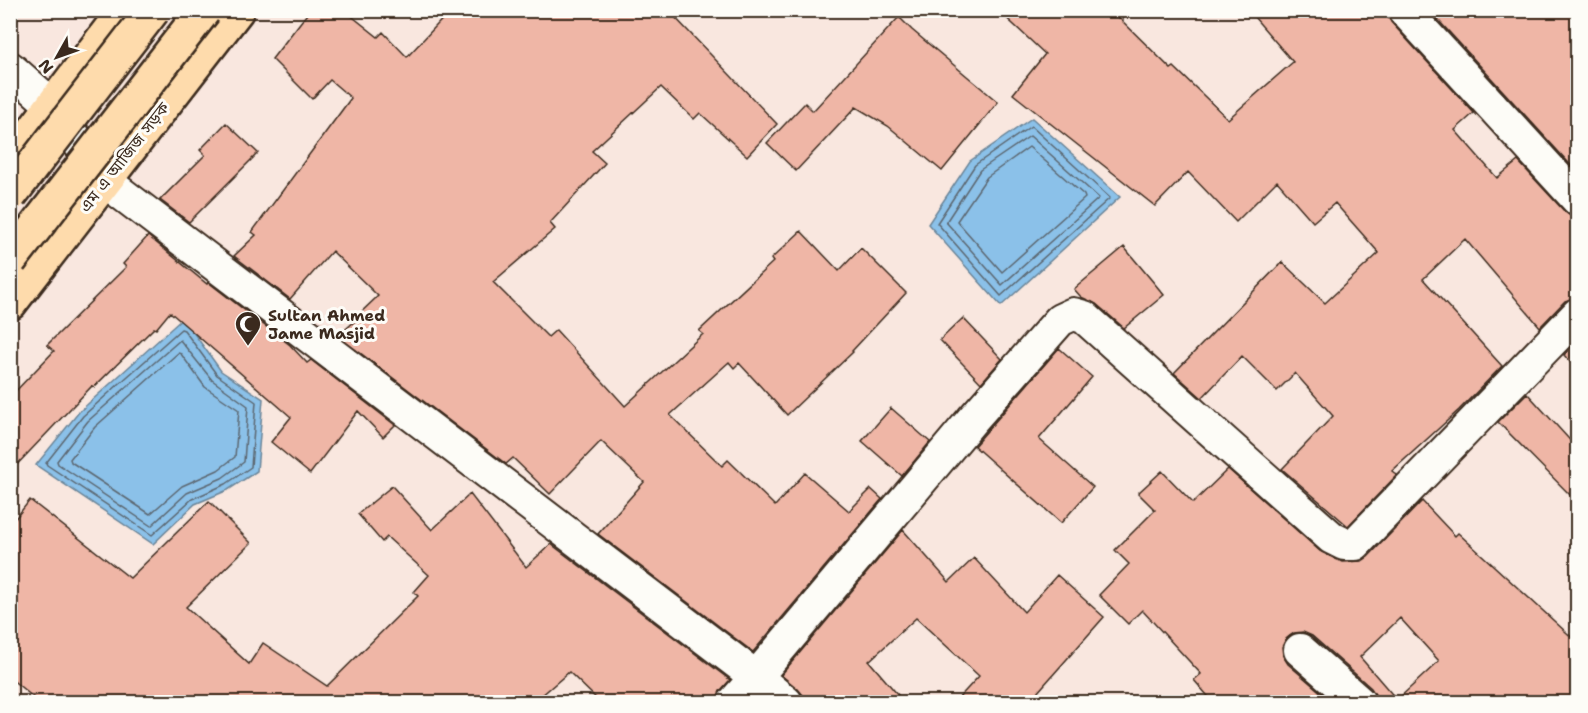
<svg xmlns="http://www.w3.org/2000/svg" width="1588" height="713" font-family="'Shantell Sans','Noto Sans Bengali',sans-serif">
<rect width="100%" height="100%" fill="#f9e7df"/>
<filter id="ink" filterUnits="userSpaceOnUse"><feTurbulence type="fractalNoise" baseFrequency=".0167" numOctaves="2"/><feDisplacementMap in="SourceGraphic" scale="12" xChannelSelector="R" yChannelSelector="G"/><feConvolveMatrix kernelMatrix="1 2 1 2 8 2 1 2 1" color-interpolation-filters="sRGB"/></filter>
<g filter="url(#ink)">
<!-- water -->
<path fill="#8bc1e9" stroke="#6b8598" stroke-width="1.5" d="M 1032,118 L 1120,197 L 1001,306 L 928,224 L 970,161 Z
M 183,318 L 221,371 L 263,399 L 257,471 L 228,490 L 195,504 L 153,544 L 36,465 L 79,412 Z"/>
<g fill="none" stroke-linecap="round" stroke-linejoin="round">
<!-- shore -->
<path stroke="#5b666f" stroke-width="1.5" d="M 1031,126 L 1110,198 L 1001,296 L 937,223 L 975,165 Z
M 1030,136 L 1099,198 L 1002,285 L 946,222 L 980,170 Z
M 1029,147 L 1084,195 L 1085,198 L 1002,272 L 957,221 L 987,177 Z
M 181,329 L 184,330 L 217,375 L 256,402 L 251,467 L 226,484 L 192,499 L 152,535 L 47,465 L 46,463 L 83,416 Z
M 180,340 L 212,380 L 248,406 L 244,462 L 222,478 L 187,493 L 151,526 L 58,464 L 57,461 L 88,421 Z
M 178,353 L 181,354 L 205,387 L 239,410 L 235,457 L 218,470 L 182,486 L 150,514 L 71,462 L 70,459 L 95,427 Z"/>
</g>
<!-- building -->
<path fill="#efb6a6" stroke="#3b2a1e" stroke-width="1.5" fill-rule="evenodd" d="M 310,10 L 344,10 L 378,37 L 383,32 L 407,57 L 451,10 L 668,10 L 777,124 L 747,156 L 700,113 L 694,119 L 661,87 L 592,151 L 605,163 L 550,223 L 555,229 L 493,282 L 548,337 L 556,330 L 625,406 L 703,334 L 699,331 L 773,262 L 771,259 L 801,231 L 839,271 L 861,248 L 906,293 L 852,351 L 853,352 L 787,415 L 739,363 L 734,368 L 729,362 L 670,415 L 722,466 L 728,460 L 775,506 L 805,473 L 849,511 L 871,489 L 882,499 L 753,652 L 598,534 L 644,482 L 601,441 L 550,494 L 513,458 L 506,464 L 338,336 L 356,320 L 355,318 L 378,296 L 332,251 L 290,299 L 234,256 L 256,235 L 252,232 L 351,98 L 330,80 L 312,99 L 272,59 Z
M 998,10 L 1111,10 L 1171,69 L 1174,67 L 1228,119 L 1293,62 L 1248,10 L 1386,10 L 1391,22 L 1474,113 L 1455,130 L 1497,178 L 1518,161 L 1565,212 L 1572,217 L 1578,217 L 1578,297 L 1565,301 L 1540,327 L 1465,239 L 1423,279 L 1502,366 L 1459,410 L 1392,471 L 1397,475 L 1348,526 L 1282,469 L 1333,416 L 1295,373 L 1277,391 L 1242,356 L 1202,398 L 1174,373 L 1282,262 L 1325,303 L 1379,253 L 1335,203 L 1313,222 L 1277,181 L 1236,222 L 1188,172 L 1155,206 L 1013,94 L 1045,54 Z
M 1429,10 L 1578,10 L 1578,173 Z
M 899,17 L 912,30 L 998,102 L 942,171 L 888,126 L 856,107 L 796,171 L 767,143 L 805,103 L 813,111 Z
M 226,123 L 258,153 L 189,222 L 160,200 L 205,155 L 200,150 Z
M 148,236 L 207,284 L 208,282 L 290,345 L 307,363 L 311,360 L 395,425 L 383,437 L 358,411 L 310,474 L 271,442 L 291,417 L 170,312 L 156,329 L 154,328 L 94,387 L 92,386 L 10,472 L 10,397 L 54,351 L 47,345 L 126,267 L 123,264 Z
M 1124,247 L 1164,295 L 1124,328 L 1096,304 L 1081,297 L 1074,289 Z
M 963,318 L 1002,359 L 981,383 L 940,340 Z
M 1578,340 L 1578,371 L 1564,355 Z
M 1059,348 L 1092,377 L 1039,439 L 1093,487 L 1061,523 L 974,446 Z
M 1527,393 L 1578,449 L 1578,503 L 1498,422 Z
M 891,408 L 930,442 L 902,476 L 862,441 Z
M 1228,469 L 1320,551 L 1343,562 L 1362,561 L 1368,557 L 1422,501 L 1455,536 L 1458,533 L 1578,643 L 1578,702 L 1377,702 L 1376,696 L 1371,688 L 1312,636 L 1303,632 L 1294,633 L 1286,639 L 1282,647 L 1283,656 L 1288,664 L 1332,702 L 1213,702 L 1194,680 L 1201,674 L 1142,610 L 1128,624 L 1099,595 L 1129,564 L 1115,550 L 1155,510 L 1138,493 L 1162,471 L 1193,503 ZM 1400,618 L 1439,661 L 1397,700 L 1360,657 Z
M 392,486 L 432,530 L 470,494 L 526,567 L 551,544 L 730,680 L 720,691 L 717,702 L 600,702 L 569,672 L 534,702 L 39,702 L 10,678 L 10,525 L 30,500 L 130,578 L 209,501 L 251,543 L 186,607 L 249,664 L 263,643 L 327,686 L 418,596 L 414,592 L 429,575 L 387,537 L 382,542 L 358,514 Z
M 903,530 L 949,582 L 974,558 L 1024,612 L 1057,575 L 1104,617 L 1029,702 L 955,702 L 979,676 L 916,618 L 869,661 L 904,702 L 804,702 L 803,695 L 798,689 L 781,675 Z"/>
<g fill="none" stroke-linecap="round" stroke-linejoin="round">
<!-- street casing -->
<g stroke="#3b2a1e" stroke-width="36">
<path id="street" d="M 1404,10 L 1578,200
M 10,68 L 54,107 L 105,181 L 756,677 L 734,702
M 1300,650 L 1359,702
M 786,702 L 756,677 L 972,420 L 1060,320 L 1073,314 L 1084,317 L 1332,538 L 1344,544 L 1355,544 L 1578,314"/>
</g>
<!-- primary casing -->
<g stroke="#3b2a1e" stroke-width="38">
<path id="primary" d="M 10,162 L 125,10
M 10,303 L 237,10"/>
</g>
<!-- street -->
<use href="#street" stroke="#fdfcf7" stroke-width="32"/>
<!-- primary -->
<use href="#primary" stroke="#fedbac" stroke-width="33"/>
<!-- highway-bridge casing -->
<g stroke="#3b2a1e" stroke-width="38" stroke-linecap="butt">
<path id="highway-bridge" d="M 10,195 L 153,10
M 10,260 L 204,10"/>
</g>
<!-- highway-bridge -->
<use href="#highway-bridge" stroke="#fedbac" stroke-width="33"/>
</g>
</g>
<!-- icons -->
<defs>
<g id="mosque-pin" transform="scale(1.35)"><path d="M0 17L-7.5 6A9.5 9.5 0 1 1 7.5 6Z" fill="#3b2a1e" stroke="#fdfcf7"/><path d="M3.5-4.9A6 6 0 1 0 3.5 4.9A5 5 0 1 1 3.5-4.9Z" fill="#fff"/></g>
</defs>
<g fill-rule="evenodd">
<use href="#mosque-pin" x="248" y="324"/>
</g>
<g text-anchor="middle" stroke-width="6" stroke-linejoin="round" paint-order="stroke">
<!-- street labels -->
<g font-size="16" fill="#3b2a1e" stroke="#fdfcf7">
<text transform="translate(124 157) rotate(-52)" y="6">এম এ আজিজ সড়ক</text>
</g>
<!-- poi labels -->
<g font-size="16" font-weight="bold" fill="#3b2a1e" stroke="#fdfcf7" text-anchor="start">
<text x="268" y="321">Sultan Ahmed<tspan x="268" dy="18">Jame Masjid</tspan></text>
</g>
</g>
<!-- margin -->
<rect width="1588" height="713" fill="none" stroke="#fdfcf7" stroke-width="36"/>
<rect x="18" y="18" width="1552" height="677" fill="none" stroke="#3b2a1e" stroke-width="2" filter="url(#ink)"/>
<!-- north arrow -->
<g transform="translate(57 57) rotate(230)" stroke="#fdfcf7" stroke-width="4.5" paint-order="stroke">
<path d="M0-4.5L10 22L0 15L-10 22Z" fill="#3b2a1e"/>
<text y="-9" font-size="16" font-weight="bold" text-anchor="middle" fill="#3b2a1e">N</text>
</g>
</svg>
